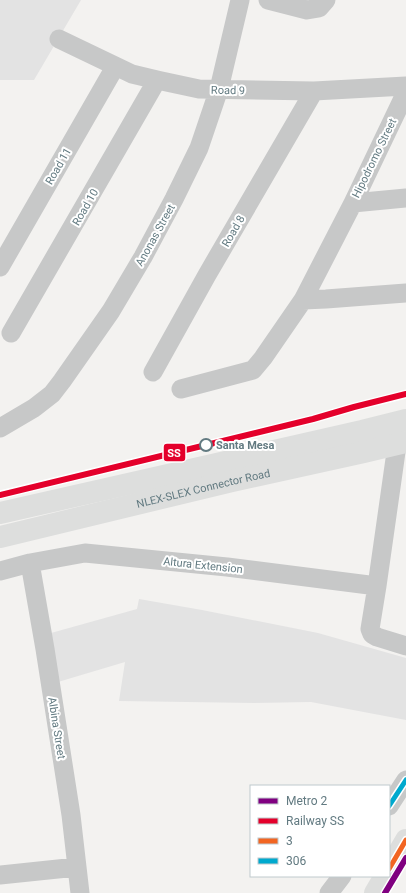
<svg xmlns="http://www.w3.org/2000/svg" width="406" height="893" font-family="Roboto,sans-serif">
<rect width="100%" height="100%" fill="#f3f2f0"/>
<!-- built -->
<path fill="#e3e3e3" d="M 0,0 L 81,0 L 34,80 L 0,80 Z
M 139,599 L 202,610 L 318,633 L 406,658 L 406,720 L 311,702 L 254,703 L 119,701 L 125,662 L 58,682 L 51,633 L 137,609 Z"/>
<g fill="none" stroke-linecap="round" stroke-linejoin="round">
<!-- minor -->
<path stroke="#c7c8c8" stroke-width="19" d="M 268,0 L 307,10 L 319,8 L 326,0
M 59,39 L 132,74 L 157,80 L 199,89 L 314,91 L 406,86
M 353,203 L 406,198
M 0,267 L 115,67
M 303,300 L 326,299 L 406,293
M 11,333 L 157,80
M 153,372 L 207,275 L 314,91
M 181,389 L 253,370 L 263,358 L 303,300 L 353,203 L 406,92
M 0,428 L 34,408 L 52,394 L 62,381 L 111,311 L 143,257 L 174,199 L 199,148 L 219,89 L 240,0
M 389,440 L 394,444 L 396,452 L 377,586 L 370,629 L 372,634 L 377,637 L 406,646
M 30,563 L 45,649 L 71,815 L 80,893
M 0,571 L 30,563 L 85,553 L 227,567 L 377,586
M 389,806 L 406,780
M 0,875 L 77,867
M 329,893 L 342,876"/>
<!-- major -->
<path stroke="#dddedd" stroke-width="22" d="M 389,869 L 406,840
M 375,893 L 385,876"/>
<!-- highway -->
<g stroke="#dddedd" stroke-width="22">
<path d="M 0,513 L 362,431 L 406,420"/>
<path id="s1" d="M 0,537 L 232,481 L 364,452 L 406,442"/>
</g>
<!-- bus-1 casing -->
<g stroke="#fff" stroke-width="8">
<path id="bus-1" d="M 389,869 L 406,840"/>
</g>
<!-- bus-2 casing -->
<g stroke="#fff" stroke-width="8">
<path id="bus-2" d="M 389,806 L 406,780"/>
</g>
<!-- bus-1 -->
<use href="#bus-1" stroke="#f26522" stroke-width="5"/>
<!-- bus-2 -->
<use href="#bus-2" stroke="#00a9ce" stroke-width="5"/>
<!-- rail-1 casing -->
<g stroke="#fff" stroke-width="9">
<path id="rail-1" d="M 0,495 L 313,419 L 354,407 L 406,394"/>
</g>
<!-- rail-1 -->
<use href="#rail-1" stroke="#e4002b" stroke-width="6"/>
<!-- metro-1 casing -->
<g stroke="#fff" stroke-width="9">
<path id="metro-1" d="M 385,893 L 406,858"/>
</g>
<!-- metro-1 -->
<use href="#metro-1" stroke="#800080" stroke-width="6"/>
</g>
<!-- markers -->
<circle fill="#fff" stroke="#627a81" stroke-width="2" cx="206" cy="445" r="6"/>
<g text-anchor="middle" stroke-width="4" stroke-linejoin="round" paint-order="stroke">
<!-- street labels -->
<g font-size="11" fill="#627a81" stroke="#fff">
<text transform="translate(228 90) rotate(1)" y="4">Road 9</text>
<text transform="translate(374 158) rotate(-64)" y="4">Hipodromo Street</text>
<text transform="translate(58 166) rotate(-60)" y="4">Road 11</text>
<text transform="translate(85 207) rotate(-60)" y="4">Road 10</text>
<text transform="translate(233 231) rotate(-60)" y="4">Road 8</text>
<text transform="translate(155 235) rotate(-61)" y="4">Anonas Street</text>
<text dy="4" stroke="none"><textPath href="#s1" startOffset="209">NLEX-SLEX Connector Road</textPath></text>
<text transform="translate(203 565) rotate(6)" y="4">Altura Extension</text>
<text transform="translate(57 728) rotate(81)" y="4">Albina Street</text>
</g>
<!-- stop labels -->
<g font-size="11" font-weight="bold" fill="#627a81" stroke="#fff" text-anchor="start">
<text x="216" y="449">Santa Mesa</text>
</g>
</g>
<rect stroke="#fff" stroke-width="1.5" x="163" y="443" width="23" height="19" rx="4" fill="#e4002b"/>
<g font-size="11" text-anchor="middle" font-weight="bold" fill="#fff">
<text x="174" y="457">SS</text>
</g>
<!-- legend -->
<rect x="250" y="785" width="140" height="92" fill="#ffffff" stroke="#c0cacd"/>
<rect x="258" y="798" width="20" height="6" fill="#800080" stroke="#c0cacd"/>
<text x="286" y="805" font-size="12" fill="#627a81">Metro 2</text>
<rect x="258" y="818" width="20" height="6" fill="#e4002b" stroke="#c0cacd"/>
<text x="286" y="825" font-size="12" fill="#627a81">Railway SS</text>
<rect x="258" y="838" width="20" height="6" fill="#f26522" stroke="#c0cacd"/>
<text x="286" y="845" font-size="12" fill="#627a81">3</text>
<rect x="258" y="858" width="20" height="6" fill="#00a9ce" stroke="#c0cacd"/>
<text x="286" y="865" font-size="12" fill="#627a81">306</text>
</svg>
